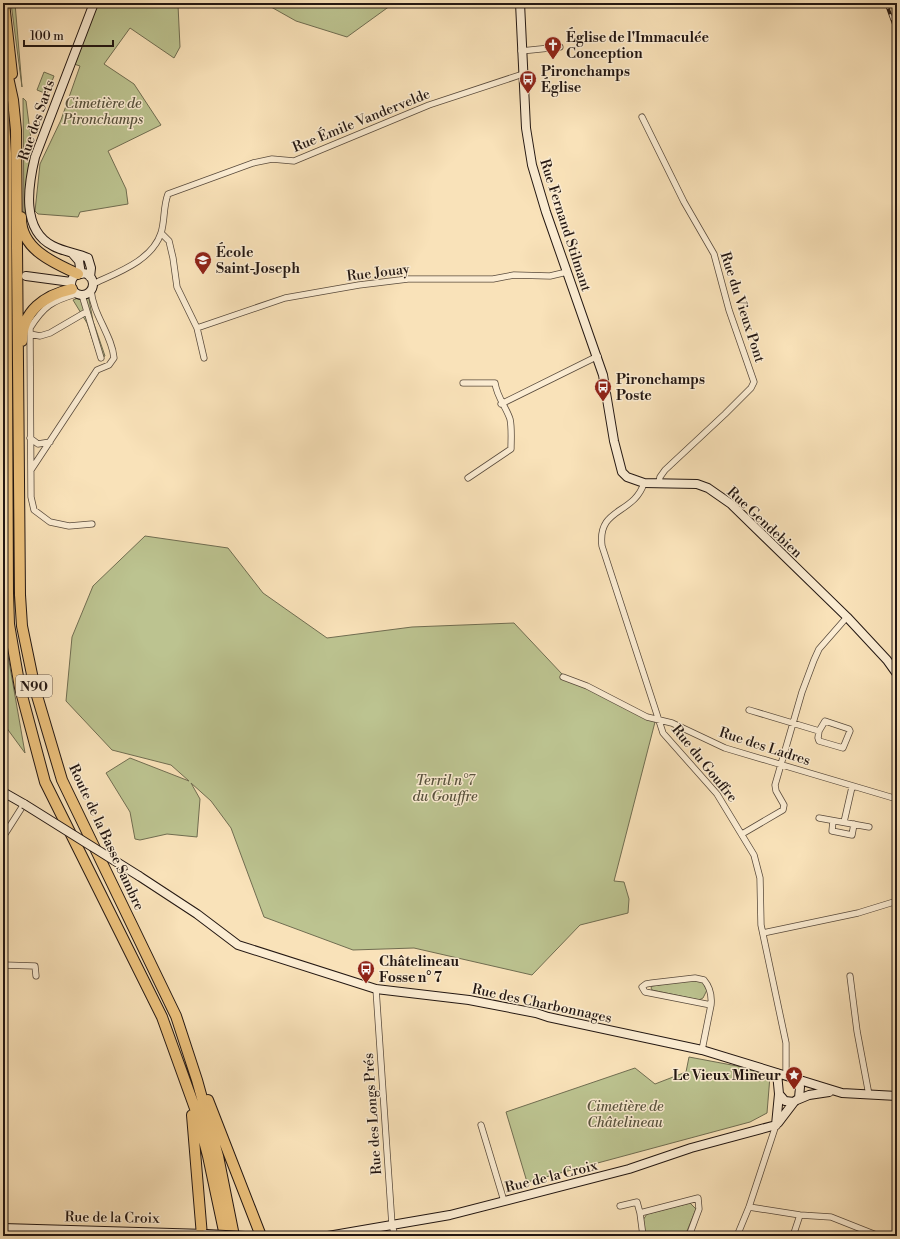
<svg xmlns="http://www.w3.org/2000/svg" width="900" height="1239" font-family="'Libre Bodoni',serif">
<rect width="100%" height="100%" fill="#f9e2b9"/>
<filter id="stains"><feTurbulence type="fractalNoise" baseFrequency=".005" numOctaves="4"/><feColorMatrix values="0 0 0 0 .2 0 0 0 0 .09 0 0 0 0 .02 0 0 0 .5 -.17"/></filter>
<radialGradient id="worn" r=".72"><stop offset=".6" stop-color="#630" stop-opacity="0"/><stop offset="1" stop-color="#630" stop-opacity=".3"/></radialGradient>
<!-- green -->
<path fill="#bcc390" stroke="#706d51" d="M 11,3 L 15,3 L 22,87 Z
M 97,3 L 177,3 L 178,5 L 180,47 L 174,58 L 130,28 L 104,64 L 134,84 L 161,125 L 108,151 L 126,189 L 128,204 L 80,212 L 78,217 L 38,214 L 35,211 L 40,164 L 61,120 L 80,66 L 74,64 Z
M 264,3 L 394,3 L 347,37 L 296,21 Z
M 44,72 L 54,76 L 47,94 L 37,90 Z
M 23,98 L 26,101 L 32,147 L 29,175 L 28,221 L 24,217 Z
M 88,294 L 93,321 L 105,356 L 99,359 L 87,323 L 73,300 Z
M 145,536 L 228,548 L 263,593 L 327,638 L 412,627 L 514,623 L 562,674 L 655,722 L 614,881 L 624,882 L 629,899 L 628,913 L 580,925 L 532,975 L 414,948 L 353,950 L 264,917 L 231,828 L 211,801 L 191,783 L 200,799 L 197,837 L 167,834 L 140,840 L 135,839 L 130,812 L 106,773 L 130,758 L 189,781 L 171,765 L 112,750 L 66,701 L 72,637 L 93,586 Z
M 3,622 L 3,627 L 25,753 L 3,723 Z
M 692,980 L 702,981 L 707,990 L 703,998 L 699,1000 L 652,990 L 651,988 L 652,986 Z
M 689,1057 L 737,1066 L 770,1076 L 767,1113 L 750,1122 L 527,1182 L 506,1112 L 635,1068 L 655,1084 L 686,1072 Z
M 690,1203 L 696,1209 L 685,1236 L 645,1236 L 643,1220 L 647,1214 Z"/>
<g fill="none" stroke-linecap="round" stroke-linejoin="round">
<!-- street casing -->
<g stroke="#584a3c" stroke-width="7">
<path id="street" d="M 521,51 L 560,47
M 642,117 L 684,202 L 714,254 L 729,310 L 754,382 L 751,388 L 725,414 L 665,470 L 660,477 L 659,482
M 161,233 L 169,241 L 173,258 L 177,287 L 197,328 L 204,358
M 93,284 C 116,273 152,261 161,233 C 165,221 163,207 168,194 L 253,163 L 272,159 L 294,161 L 429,105 L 523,74
M 76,294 C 52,301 44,306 30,328 L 31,497 L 34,510 L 50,522 L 69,526 L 92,524
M 82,295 L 101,358
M 197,328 L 285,298 L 359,285 L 408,279 L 493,279 L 514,275 L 550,276 L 567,272
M 30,334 L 40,336 L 50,333 L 86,312
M 463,383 L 495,383 C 497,397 506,407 510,419 C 512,428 511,440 511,449 L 468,478
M 501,404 L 598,356
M 30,438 L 38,444 L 50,442
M 31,470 L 97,370 L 109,365 L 114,358 C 112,335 93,315 91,290
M 644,483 C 634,515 597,507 602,546 L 663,733 L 717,794 L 754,855 L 760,878 L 761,925 L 786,1043 L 786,1076
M 563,677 L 587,686 L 647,717 L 672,723 L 725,748 L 897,799
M 749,710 L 819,731 L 825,721 L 849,729 L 850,731 L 843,748 L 819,741 L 818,738 L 819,731
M 819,818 L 869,827
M 833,821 L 832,831 L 852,835 L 854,824
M 844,822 L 852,787
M 742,834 L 783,810 L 784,805 L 776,791 L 775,785 L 802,692 L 814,660 L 819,649 L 847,617
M 3,837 L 24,804
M 763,933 L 858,913 L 897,901
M 3,965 L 35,966 L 36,976
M 850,976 L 857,1031 L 869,1095
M 376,989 L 392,1225 L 395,1236
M 702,1050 L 711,1005 C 712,995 710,987 704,980 L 695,978 L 652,983 L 646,984 L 642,987 L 645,992 L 711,1005
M 481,1125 L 504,1201
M 620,1206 L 637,1202 L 640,1213
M 749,1207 L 800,1215 L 831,1217 L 879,1236
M 643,1236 L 640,1213 L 698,1198 L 699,1209 L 689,1236
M 737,1236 L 749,1207 L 776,1125
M 793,1236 L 800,1215"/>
</g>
<!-- secondary casing -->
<g stroke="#231712" stroke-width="10">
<path id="secondary" d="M 520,3 L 526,128 L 532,165 L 546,212 L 603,375 L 614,441 L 622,472 L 627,477 L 644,483 L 697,484 L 708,488 L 731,504 L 847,617 L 887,660 L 897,674
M 72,253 L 79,261 L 81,274
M71 284a11 11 0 1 1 22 0a11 11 0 1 1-22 0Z
M 26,276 L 71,282
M 90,277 L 91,268 L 88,258 C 77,253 64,252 53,246 C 21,230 28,186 35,157 L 94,3
M 3,792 L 24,804
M 139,876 L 197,914 L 238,945 L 376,989 L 469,1000 L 536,1013 L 548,1017 L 702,1050 L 842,1093 L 897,1096
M 777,1073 L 779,1094 L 785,1101 L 794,1102 L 799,1098 L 800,1087 L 794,1079
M 797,1100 L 809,1095 L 829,1092
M 778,1123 L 794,1102
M 776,1125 L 779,1094
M 3,1228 L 206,1234
M 328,1236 L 450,1215 L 629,1169 L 691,1148 L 776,1125"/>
</g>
<!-- highway casing -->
<g stroke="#231712" stroke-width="12">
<path id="highway" d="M 4,3 L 12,74
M 3,54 L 13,100 L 16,130 L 20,595 L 22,626 L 35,689 L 62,780 L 176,1016 L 197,1080 L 218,1156 L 234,1236
M 3,104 L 6,153 L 8,593 L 9,624 L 20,688 L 45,782 L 162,1017 L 197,1114 L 208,1156 L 225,1236
M 21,217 C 20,249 54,263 78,274
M 22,341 C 22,311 45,295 72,289
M 208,1100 L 261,1236
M 192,1115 L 202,1236"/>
</g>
<!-- street -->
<use href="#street" stroke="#fbecd2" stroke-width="5.5"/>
<!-- secondary -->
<use href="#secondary" stroke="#fbecd2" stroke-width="8"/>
<!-- highway -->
<use href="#highway" stroke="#ecc17c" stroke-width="10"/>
<!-- rail casing -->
<g stroke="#231712" stroke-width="3.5">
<path id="rail" d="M 886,3 L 897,33"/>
</g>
<!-- rail -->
<use href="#rail" stroke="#fbecd2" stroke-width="2" stroke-dasharray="6" stroke-linecap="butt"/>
<!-- secondary-bridge casing -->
<g stroke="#231712" stroke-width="10" stroke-linecap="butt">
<path id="secondary-bridge" d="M 24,804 L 139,876
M 206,1234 L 245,1236"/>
</g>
<!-- secondary-bridge -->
<use href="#secondary-bridge" stroke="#fbecd2" stroke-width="8"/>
</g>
<!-- icons -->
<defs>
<g id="church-pin" transform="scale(0.9)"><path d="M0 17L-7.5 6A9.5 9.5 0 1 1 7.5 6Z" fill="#8f2418" stroke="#fbecd2"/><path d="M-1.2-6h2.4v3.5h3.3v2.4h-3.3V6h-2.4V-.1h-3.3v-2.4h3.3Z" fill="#fff"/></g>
<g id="bus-pin" transform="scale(0.9)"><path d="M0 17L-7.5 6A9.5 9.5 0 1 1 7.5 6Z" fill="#8f2418" stroke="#fbecd2"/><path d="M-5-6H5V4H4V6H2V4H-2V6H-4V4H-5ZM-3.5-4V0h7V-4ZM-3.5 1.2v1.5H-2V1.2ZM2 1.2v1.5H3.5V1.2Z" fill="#fff"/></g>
<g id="school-pin" transform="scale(0.9)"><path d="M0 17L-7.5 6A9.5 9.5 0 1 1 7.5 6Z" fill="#8f2418" stroke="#fbecd2"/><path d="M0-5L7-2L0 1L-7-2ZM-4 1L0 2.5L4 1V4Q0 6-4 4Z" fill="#fff"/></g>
<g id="sight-pin" transform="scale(0.9)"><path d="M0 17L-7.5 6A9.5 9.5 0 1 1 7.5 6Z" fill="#8f2418" stroke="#fbecd2"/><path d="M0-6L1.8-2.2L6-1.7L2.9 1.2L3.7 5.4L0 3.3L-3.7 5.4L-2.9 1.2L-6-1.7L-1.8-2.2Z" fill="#fff"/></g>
</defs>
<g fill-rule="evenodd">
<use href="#church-pin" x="553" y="45"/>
<use href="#bus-pin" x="528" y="79"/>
<use href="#school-pin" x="203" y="260"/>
<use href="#bus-pin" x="603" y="387"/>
<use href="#bus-pin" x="366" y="969"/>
<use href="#sight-pin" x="794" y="1075"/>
</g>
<g text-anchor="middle" stroke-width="3" stroke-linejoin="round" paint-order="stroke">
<!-- shield labels -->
<rect fill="#fbecd2" stroke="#64574c" stroke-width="1" x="16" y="675" width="36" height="22" rx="3"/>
<g font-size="13" font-weight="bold" fill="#231712">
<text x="34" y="691">N90</text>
</g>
<!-- poi labels -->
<g font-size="14" font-weight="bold" fill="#231712" stroke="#fbecd2" text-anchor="start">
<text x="566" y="42">Église de l'Immaculée<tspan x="566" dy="16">Conception</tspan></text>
<text x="541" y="76">Pironchamps<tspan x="541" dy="16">Église</tspan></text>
<text x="216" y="257">École<tspan x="216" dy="16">Saint-Joseph</tspan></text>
<text x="616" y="384">Pironchamps<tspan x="616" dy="16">Poste</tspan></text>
<text x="379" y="966">Châtelineau<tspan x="379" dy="16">Fosse n° 7</tspan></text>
<text x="781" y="1080" text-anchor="end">Le Vieux Mineur</text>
</g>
<!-- park labels -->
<g font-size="14" font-style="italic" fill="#59533e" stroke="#fbecd2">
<text x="103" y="108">Cimetière de<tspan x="103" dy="16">Pironchamps</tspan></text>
<text x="445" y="785">Terril n°7<tspan x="445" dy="16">du Gouffre</tspan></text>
<text x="625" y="1111">Cimetière de<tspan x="625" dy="16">Châtelineau</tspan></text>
</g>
<!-- street labels -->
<g font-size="14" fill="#231712" stroke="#fbecd2">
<text transform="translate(36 120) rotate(-71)" y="5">Rue des Sarts</text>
<text transform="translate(361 120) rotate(-22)" y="5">Rue Émile Vandervelde</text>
<text transform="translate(566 225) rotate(72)" y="5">Rue Fernand Stilmant</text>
<text transform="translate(378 272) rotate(-7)" y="5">Rue Jouay</text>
<text transform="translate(743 307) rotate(72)" y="5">Rue du Vieux Pont</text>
<text transform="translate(765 522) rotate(43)" y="5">Rue Gendebien</text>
<text transform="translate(765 746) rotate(18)" y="5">Rue des Ladres</text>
<text transform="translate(705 763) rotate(51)" y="5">Rue du Gouffre</text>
<text transform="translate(107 837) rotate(65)" y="5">Route de la Basse Sambre</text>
<text transform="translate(542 1003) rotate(12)" y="5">Rue des Charbonnages</text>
<text transform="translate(372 1114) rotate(-94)" y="5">Rue des Longs Prés</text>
<text transform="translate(551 1176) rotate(-14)" y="5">Rue de la Croix</text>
<text transform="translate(112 1217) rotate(1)" y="5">Rue de la Croix</text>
</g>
</g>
<!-- margin -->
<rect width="900" height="1239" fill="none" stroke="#f9e2b9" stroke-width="16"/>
<rect x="4" y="4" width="892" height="1231" fill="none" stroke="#231712" stroke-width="2"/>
<rect x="8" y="8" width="884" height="1223" fill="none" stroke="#231712"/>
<!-- scale -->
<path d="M24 40v6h89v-6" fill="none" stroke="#231712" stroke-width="2"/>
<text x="30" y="40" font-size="12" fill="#231712" stroke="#fbecd2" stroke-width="3" paint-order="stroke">100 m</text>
<rect width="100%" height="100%" filter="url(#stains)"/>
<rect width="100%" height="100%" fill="url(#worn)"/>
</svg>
